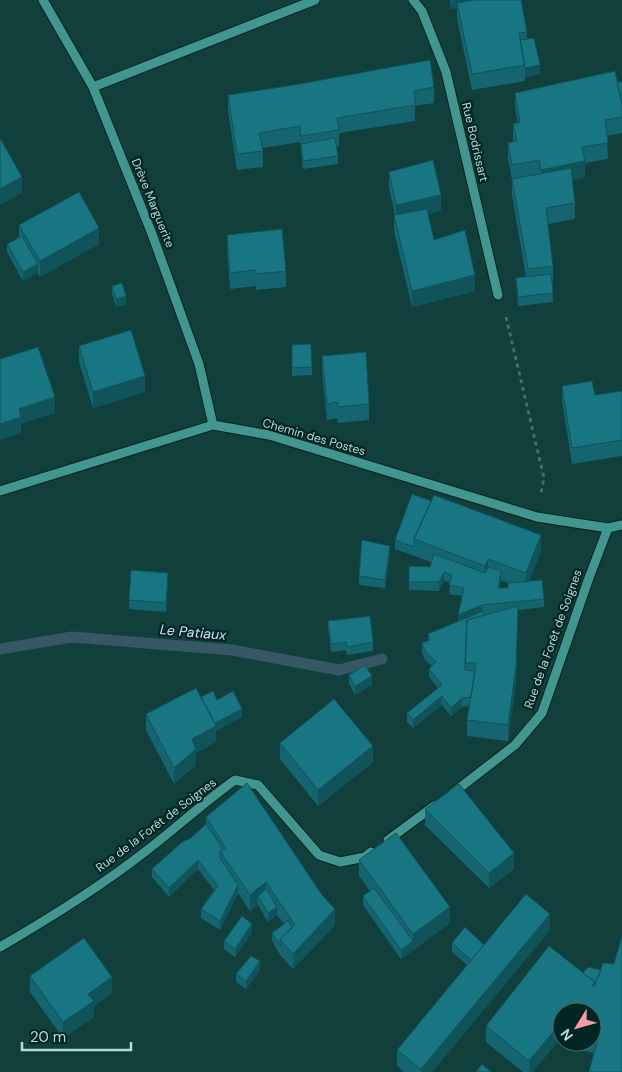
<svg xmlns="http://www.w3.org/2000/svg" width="622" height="1072" font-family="'DM Sans',sans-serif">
<rect width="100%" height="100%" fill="#113f3b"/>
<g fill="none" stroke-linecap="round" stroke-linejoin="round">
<!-- stream -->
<path stroke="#375767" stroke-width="11" d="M 0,649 L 72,637 L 232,650 L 339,670 L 382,659"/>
<!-- minor casing -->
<g stroke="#082321" stroke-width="11">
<path id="minor" d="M 43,0 L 93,87 L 152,234 L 199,364 L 213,425
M 413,0 L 422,11 L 446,72 L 498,295
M 93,87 L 315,0
M 0,491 L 213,425 L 269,435 L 537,517 L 608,528 L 622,525
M 453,793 L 515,745 L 542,713 L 589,578 L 608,528
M 388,840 L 434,806
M 0,947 C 50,918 100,887 146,851 C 176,828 204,802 235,780 L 258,785 L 319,855 L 340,862 L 365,857 L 371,852"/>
</g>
<!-- path -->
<path stroke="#436f6b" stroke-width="3" stroke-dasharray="4 4" stroke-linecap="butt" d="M 506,317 L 544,478 L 541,493"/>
<!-- minor -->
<use href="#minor" stroke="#41968f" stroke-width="9"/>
</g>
<!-- wall -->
<path fill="#14656f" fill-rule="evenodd" d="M 450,0 L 521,0 L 527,32 L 527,39 L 540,74 L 525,77 L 525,81 L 472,90 L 457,19 L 457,8 L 451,9 Z
M 617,82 L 622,82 L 622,133 L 607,136 L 608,159 L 585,163 L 585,177 L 572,180 L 575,203 L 575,219 L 548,224 L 553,266 L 553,282 L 552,282 L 553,302 L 518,306 L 516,278 L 526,277 L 512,195 L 512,180 L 508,159 L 508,143 L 513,142 L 513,124 L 518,123 L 515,108 L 515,93 Z
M 434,87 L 434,103 L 415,106 L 415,121 L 339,133 L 339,146 L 336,147 L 338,156 L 338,164 L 303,169 L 300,142 L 263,148 L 263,167 L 237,170 L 228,111 L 228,95 Z
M 389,172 L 441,211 L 428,214 L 434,240 L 475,291 L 412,307 L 394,231 L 394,215 L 395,215 L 389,188 Z
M 19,225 L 99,244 L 40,277 L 38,273 L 23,281 L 7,252 L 7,244 L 19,238 Z
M 227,235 L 286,271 L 286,287 L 256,290 L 256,286 L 230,289 L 227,251 Z
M 112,286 L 126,305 L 116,307 L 112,294 Z
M 79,346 L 145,392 L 93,408 L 79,362 Z
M 292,354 L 312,367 L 312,375 L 292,376 Z
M 322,356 L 369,404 L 369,420 L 338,423 L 337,418 L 327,420 L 322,372 Z
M 562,386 L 595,395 L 622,391 L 622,456 L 572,464 L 562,401 Z
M 412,494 L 541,551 L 529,581 L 544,599 L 544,607 L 518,610 L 516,682 L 508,741 L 467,736 L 467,720 L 469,706 L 462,707 L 451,716 L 442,705 L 413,728 L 407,722 L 407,713 L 438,688 L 429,677 L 429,669 L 432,666 L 425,660 L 422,652 L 422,643 L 428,641 L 428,634 L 458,621 L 462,596 L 449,594 L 450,583 L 444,580 L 439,591 L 409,590 L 409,566 L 430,567 L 431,562 L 395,549 L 395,540 ZM 501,580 L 508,583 L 508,588 L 500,588 Z
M 390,555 L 385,588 L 359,585 L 359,576 Z
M 168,581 L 166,612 L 129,609 L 129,600 Z
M 328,621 L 373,642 L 373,651 L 347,655 L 346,650 L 331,652 L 328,629 Z
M 349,675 L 372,685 L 355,695 L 349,683 Z
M 201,697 L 217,700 L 242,717 L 216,731 L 216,742 L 196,753 L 196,765 L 174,784 L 146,730 L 146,714 Z
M 280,743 L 373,762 L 318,806 L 280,759 Z
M 425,809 L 514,869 L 489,888 L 425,825 Z
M 206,817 L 335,925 L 293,969 L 280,955 L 272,941 L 272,933 L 284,924 L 277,915 L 268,922 L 258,905 L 250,911 L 238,893 L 220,930 L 201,918 L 201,909 L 214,890 L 198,869 L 169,897 L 152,877 L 152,869 L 191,838 L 206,824 Z
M 359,860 L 450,923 L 401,959 L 363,905 L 363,896 L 370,891 L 359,876 Z
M 550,930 L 432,1072 L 404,1072 L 397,1066 L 397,1050 L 467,965 L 452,952 L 452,943 L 484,945 Z
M 252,932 L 235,957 L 224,949 L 224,941 Z
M 622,935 L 594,1053 L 574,1049 L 574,1042 L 592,1042 L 592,1012 L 562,1012 L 533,1072 L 523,1072 L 486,1042 L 486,1026 L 583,973 L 601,970 L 614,964 Z
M 260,970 L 246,989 L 236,982 L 236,974 Z
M 30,976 L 112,993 L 94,1006 L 94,1017 L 63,1038 L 30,992 Z"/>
<!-- shaded-wall -->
<path fill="#10535a" d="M 455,0 L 475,0 L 457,3 L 457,8 L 451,9 L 451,1 Z
M 540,65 L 540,74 L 525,77 L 525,68 Z
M 585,161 L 585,177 L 541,186 L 541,170 Z
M 22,177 L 22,193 L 0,205 L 0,189 Z
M 441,195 L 441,211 L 396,221 L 396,205 Z
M 99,228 L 99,244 L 40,277 L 40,261 Z
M 38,264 L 38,273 L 23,281 L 23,272 Z
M 475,275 L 475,291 L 412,307 L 412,291 Z
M 126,296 L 126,305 L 116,307 L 116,299 Z
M 145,376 L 145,392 L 93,408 L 93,392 Z
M 55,397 L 55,413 L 21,424 L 21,433 L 0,440 L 0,424 L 19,409 Z
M 541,535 L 541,551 L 526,589 L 526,573 Z
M 390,546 L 390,555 L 385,588 L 385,580 Z
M 488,559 L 488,575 L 485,582 L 485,566 Z
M 501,571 L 501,580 L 498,597 L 498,588 Z
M 444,572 L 444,580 L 439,591 L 439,582 Z
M 482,605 L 482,614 L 458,623 L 458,615 Z
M 518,606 L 516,682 L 508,741 L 508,725 Z
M 372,676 L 372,685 L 355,695 L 355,686 Z
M 442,696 L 442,705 L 413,728 L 413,720 Z
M 462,698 L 462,707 L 451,716 L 451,708 Z
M 242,709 L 242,717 L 216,731 L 216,742 L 196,753 L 196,765 L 174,784 L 174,768 L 192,739 L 213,724 Z
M 373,746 L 373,762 L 318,806 L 318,790 Z
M 514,853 L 514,869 L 489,888 L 489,873 Z
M 198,860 L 198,869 L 169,897 L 169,888 Z
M 266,882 L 266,898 L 258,896 L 258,905 L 250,911 L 250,895 Z
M 238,885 L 238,894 L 220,930 L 220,921 Z
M 277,907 L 277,915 L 268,922 L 268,913 Z
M 450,907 L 450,923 L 401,959 L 401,950 L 413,941 L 413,934 Z
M 335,909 L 335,925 L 293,969 L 293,954 Z
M 550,914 L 550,930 L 432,1072 L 421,1072 L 421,1069 Z
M 252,924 L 252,932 L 235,957 L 235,949 Z
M 260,961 L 260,970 L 246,989 L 246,981 Z
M 112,977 L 112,993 L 94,1006 L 94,1017 L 63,1038 L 63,1022 L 88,994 Z
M 562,1021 L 562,1037 L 533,1072 L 529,1072 L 529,1061 Z"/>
<!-- building -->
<path fill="#177681" stroke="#10535a" d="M 474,0 L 521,0 L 527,32 L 519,33 L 525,65 L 472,74 L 457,3 Z
M 534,38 L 540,65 L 525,68 L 520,40 Z
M 430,60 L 434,87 L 414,91 L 415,105 L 337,118 L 339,130 L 301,136 L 300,126 L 259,133 L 263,151 L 237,154 L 228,95 L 294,85 Z
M 615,71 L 622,104 L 622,117 L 605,120 L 608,143 L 582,147 L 585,161 L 541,170 L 539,160 L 512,165 L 508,143 L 517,141 L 513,124 L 520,122 L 515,93 Z
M 617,82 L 622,82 L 622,104 Z
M 0,138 L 22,177 L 0,189 Z
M 335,138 L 338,156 L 303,161 L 301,144 Z
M 433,160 L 441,195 L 396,205 L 389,172 Z
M 571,168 L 575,203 L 546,208 L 553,266 L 528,269 L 512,179 Z
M 79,192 L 99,228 L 40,261 L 19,225 Z
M 427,209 L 434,240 L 465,230 L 475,275 L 412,291 L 394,215 Z
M 282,229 L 286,271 L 256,274 L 256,270 L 230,273 L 227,235 Z
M 22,236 L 38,264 L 23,272 L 7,244 Z
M 551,274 L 553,293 L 518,297 L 516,278 Z
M 122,283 L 126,296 L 116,299 L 112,286 Z
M 131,330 L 145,376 L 93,392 L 79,346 Z
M 311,344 L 312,367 L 292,368 L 292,345 Z
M 38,347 L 55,397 L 19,409 L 21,417 L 0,424 L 0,359 Z
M 366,352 L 369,404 L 338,407 L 337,402 L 327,404 L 322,356 Z
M 592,381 L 595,395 L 622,391 L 622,440 L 572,448 L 562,386 Z
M 412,494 L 431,501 L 414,539 L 414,547 L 395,540 Z
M 434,495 L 541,535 L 526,573 L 488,559 L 485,566 L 414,539 Z
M 362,540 L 390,546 L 385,580 L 359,576 Z
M 434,554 L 485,573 L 488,567 L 501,571 L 498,588 L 508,588 L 508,583 L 542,580 L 544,599 L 482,605 L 458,615 L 464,588 L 449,585 L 452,575 L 444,572 L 439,582 L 409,582 L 409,566 L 430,567 Z
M 131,570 L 168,573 L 166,603 L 129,600 Z
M 518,606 L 516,666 L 508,725 L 467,720 L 476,663 L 465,663 L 467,620 Z
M 483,611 L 484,615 L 467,620 L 465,670 L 475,671 L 471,697 L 462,698 L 451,708 L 442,696 L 413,720 L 407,713 L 442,685 L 429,669 L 436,662 L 425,651 L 422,643 L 430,640 L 428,634 Z
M 370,616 L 373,642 L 347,647 L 346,642 L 331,644 L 328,621 Z
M 365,665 L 372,676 L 355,686 L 349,675 Z
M 196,688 L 216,726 L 192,739 L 196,749 L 174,768 L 146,714 Z
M 213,691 L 217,700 L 233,691 L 242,709 L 215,723 L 201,697 Z
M 334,699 L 373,746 L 318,790 L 280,743 Z
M 247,783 L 322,895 L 335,909 L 293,954 L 280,939 L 295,925 L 266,882 L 250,895 L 220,851 L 226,848 L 206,817 Z
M 459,784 L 514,853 L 489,873 L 425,809 Z
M 206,824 L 223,849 L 220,851 L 220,858 L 238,885 L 220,921 L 201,909 L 218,886 L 198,860 L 169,888 L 152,869 L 182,842 L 191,838 Z
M 396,833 L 450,907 L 413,934 L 359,860 Z
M 374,888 L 413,941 L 401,950 L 363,896 Z
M 266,889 L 277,907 L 268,913 L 258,896 Z
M 526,894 L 550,914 L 421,1069 L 397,1050 Z
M 242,916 L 252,924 L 235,949 L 224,941 Z
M 288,921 L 292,927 L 280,939 L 280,946 L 272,933 Z
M 465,927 L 484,945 L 471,960 L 452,943 Z
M 622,935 L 622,1072 L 589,1072 L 598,1038 L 592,1037 L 592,1012 L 577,1012 L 573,1009 L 570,1012 L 562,1012 L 562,1021 L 529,1061 L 486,1026 L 549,946 L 595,982 L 592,985 L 594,987 L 603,963 L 614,964 Z
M 84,938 L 112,977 L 88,994 L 94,1001 L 63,1022 L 30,976 Z
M 251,956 L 260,961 L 246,981 L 236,974 Z
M 588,967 L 601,970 L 595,984 L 595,982 L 583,973 Z
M 482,1064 L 491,1072 L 476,1072 Z"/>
<g text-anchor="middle" stroke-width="4.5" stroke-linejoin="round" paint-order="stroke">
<!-- street labels -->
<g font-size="12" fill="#b4dbd6" stroke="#002522">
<text transform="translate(475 142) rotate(77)" y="4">Rue Bodrissart</text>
<text transform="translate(153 203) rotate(68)" y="4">Drève Marguerite</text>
<text transform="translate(314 437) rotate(16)" y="4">Chemin des Postes</text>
<text transform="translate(553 639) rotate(-70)" y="4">Rue de la Forêt de Soignes</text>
<text transform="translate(156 825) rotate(-37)" y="4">Rue de la Forêt de Soignes</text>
</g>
<!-- water labels -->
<g font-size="14" font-style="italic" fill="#cde3f7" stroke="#002522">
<text transform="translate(193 632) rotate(5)" y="5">Le Patiaux</text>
</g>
</g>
<!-- north arrow -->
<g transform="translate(577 1027) rotate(233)"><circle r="24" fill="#002522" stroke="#486e6a"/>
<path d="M0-4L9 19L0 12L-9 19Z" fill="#f39aab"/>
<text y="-8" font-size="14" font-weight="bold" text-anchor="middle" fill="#b4dbd6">N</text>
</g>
<!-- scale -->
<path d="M22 1042v8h109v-8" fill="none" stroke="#b4dbd6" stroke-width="2.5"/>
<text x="30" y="1042" font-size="15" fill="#b4dbd6" stroke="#002522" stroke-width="4" paint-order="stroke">20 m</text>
</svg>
